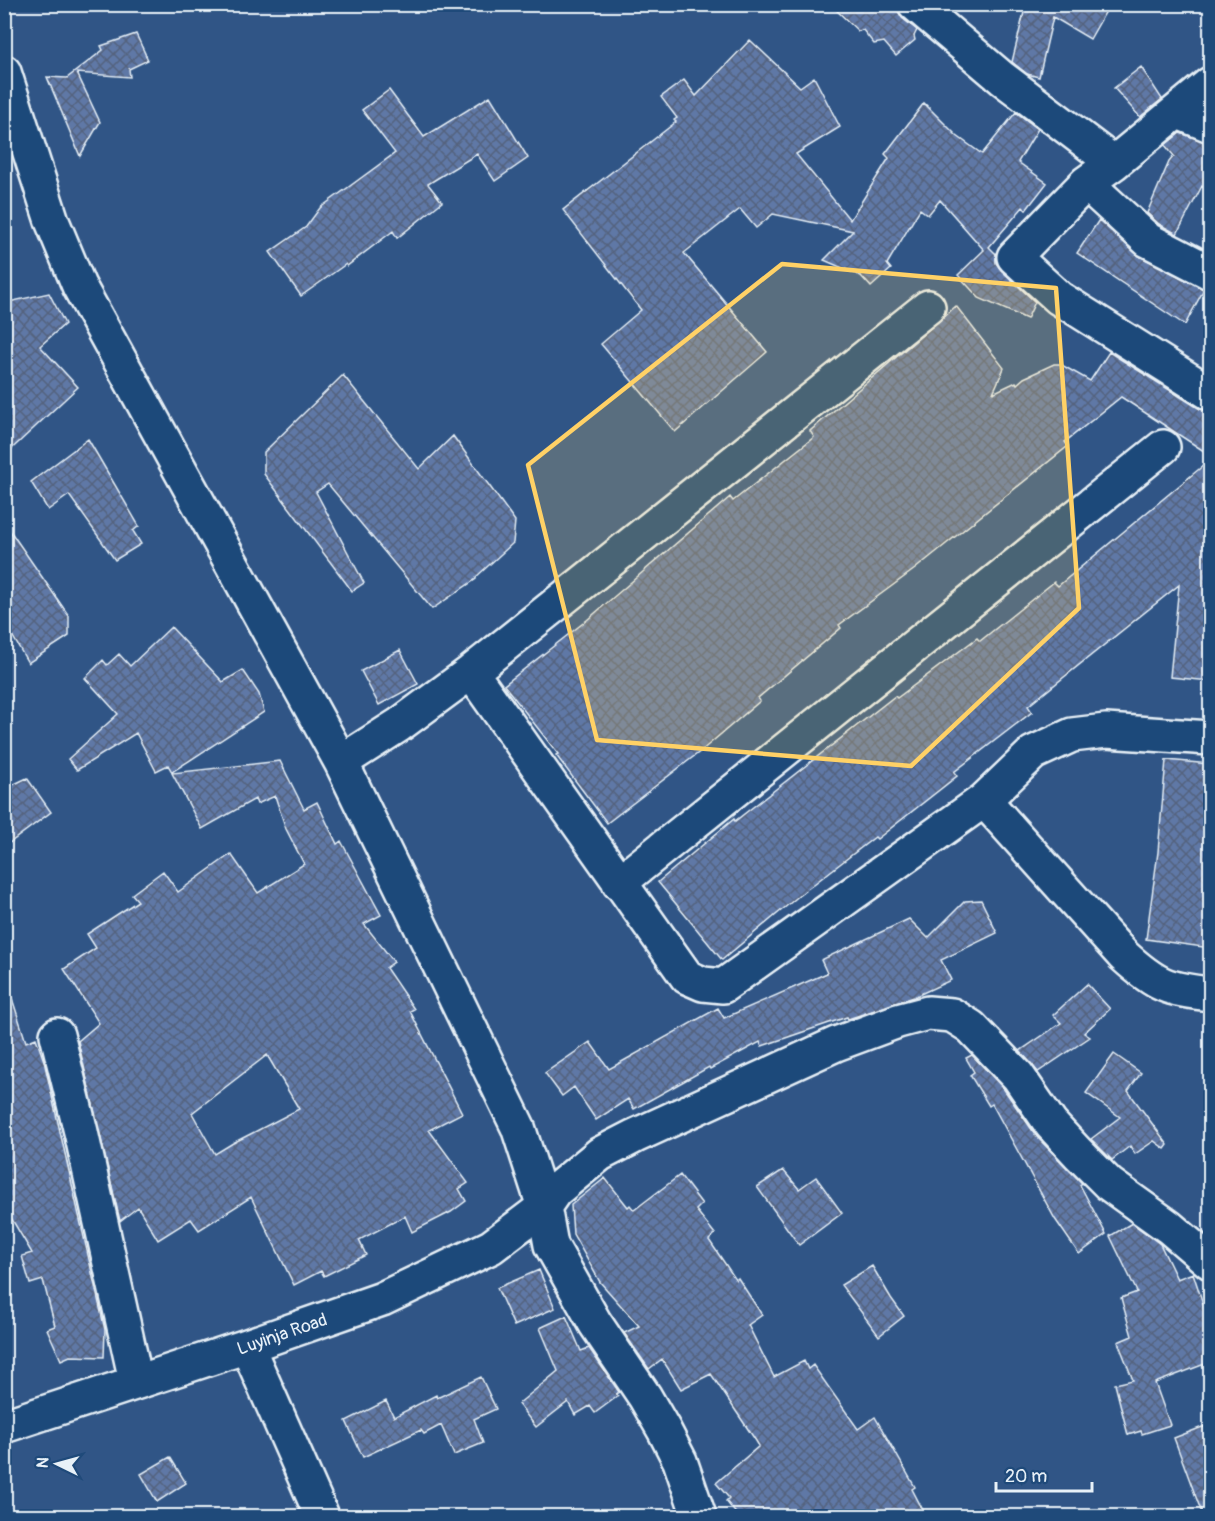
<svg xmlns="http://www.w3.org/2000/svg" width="1215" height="1521" font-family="Pangolin,sans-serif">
<defs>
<pattern id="building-cross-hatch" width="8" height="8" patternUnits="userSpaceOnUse" patternTransform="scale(1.5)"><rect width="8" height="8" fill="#5f78a6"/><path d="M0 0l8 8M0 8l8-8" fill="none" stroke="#54627d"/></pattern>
</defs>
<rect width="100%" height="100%" fill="#305586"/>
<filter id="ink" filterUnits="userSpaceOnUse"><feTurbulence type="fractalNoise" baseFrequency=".0167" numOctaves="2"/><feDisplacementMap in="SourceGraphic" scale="12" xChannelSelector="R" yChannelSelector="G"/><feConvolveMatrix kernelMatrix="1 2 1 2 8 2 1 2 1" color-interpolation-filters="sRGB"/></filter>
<g filter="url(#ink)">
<!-- building -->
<path fill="url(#building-cross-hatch)" stroke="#e8f1f8" stroke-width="1.5" fill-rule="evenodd" d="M 830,4 L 897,4 L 898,11 L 902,18 L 917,30 L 914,36 L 915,40 L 896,56 L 884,42 L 874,44 L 863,30 L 858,31 Z
M 1026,4 L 1110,4 L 1090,39 L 1053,17 L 1039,77 L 1027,74 L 1012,62 Z
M 136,34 L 148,60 L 129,69 L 130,77 L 77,73 L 100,122 L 80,156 L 47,77 L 67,78 L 103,50 L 101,46 Z
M 750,40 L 800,87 L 814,77 L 840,127 L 796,154 L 850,220 L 889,158 L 885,154 L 924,103 L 957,136 L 982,154 L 1016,112 L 1038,129 L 1018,162 L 1047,183 L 1026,210 L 1023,207 L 989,247 L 996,254 L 996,263 L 1001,270 L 1035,302 L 1027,319 L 979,298 L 958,275 L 984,250 L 940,200 L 928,215 L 920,209 L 887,264 L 891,269 L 871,287 L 861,276 L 824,260 L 853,231 L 773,214 L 756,228 L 740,209 L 684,253 L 767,352 L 675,432 L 601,344 L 641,310 L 563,210 L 676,122 L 674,120 L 677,118 L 661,97 L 684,80 L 696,96 Z
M 1141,67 L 1162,99 L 1140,117 L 1114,88 Z
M 389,90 L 424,137 L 490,96 L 528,158 L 495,181 L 477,154 L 428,184 L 442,202 L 397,238 L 393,231 L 347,266 L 346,264 L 301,296 L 270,252 L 306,227 L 320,208 L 395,153 L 362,110 Z
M 1180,133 L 1210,143 L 1210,191 L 1202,186 L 1177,234 L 1159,224 L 1147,213 L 1169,162 L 1174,156 L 1165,145 Z
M 1099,220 L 1139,256 L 1204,289 L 1185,325 L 1077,253 Z
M 49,293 L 65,324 L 40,346 L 78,387 L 4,456 L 4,303 Z
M 956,306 L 1004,368 L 993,393 L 1016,382 L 1017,384 L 1024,378 L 1054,364 L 1060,364 L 1090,381 L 1109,352 L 1200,409 L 1210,412 L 1210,455 L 1121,397 L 1065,442 L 1068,446 L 915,569 L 839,625 L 841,628 L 758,698 L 760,701 L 701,751 L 607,823 L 556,755 L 558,754 L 504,685 L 587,620 L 730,497 L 733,501 L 814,437 L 810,431 Z
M 343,375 L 419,469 L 453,436 L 515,521 L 513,543 L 476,577 L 476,579 L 432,609 L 328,484 L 316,492 L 364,583 L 352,591 L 264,474 L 264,452 Z
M 88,439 L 139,526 L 133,531 L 141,544 L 115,560 L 69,495 L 48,510 L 31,482 Z
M 1210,460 L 1210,681 L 1170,677 L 1179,585 L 1028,706 L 1032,712 L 954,772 L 957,776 L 877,839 L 875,837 L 801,894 L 722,960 L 658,882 L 734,819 L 735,821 L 895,696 L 897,698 L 977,638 L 980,641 L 1054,582 L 1058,586 Z
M 4,522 L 69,616 L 69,636 L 28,663 L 4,621 Z
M 171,627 L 223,682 L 243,670 L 259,694 L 264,712 L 172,772 L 168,765 L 156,771 L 136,733 L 77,770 L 68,759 L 118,714 L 85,678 L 103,660 L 107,665 L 119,654 L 130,666 Z
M 400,650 L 418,684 L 379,705 L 361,671 Z
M 1166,760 L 1210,764 L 1210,948 L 1146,939 L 1158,852 Z
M 280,761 L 304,809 L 317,802 L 337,844 L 341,841 L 381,915 L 364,924 L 394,962 L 386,968 L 414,1009 L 410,1011 L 462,1113 L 429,1130 L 468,1183 L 459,1189 L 466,1201 L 451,1212 L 412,1232 L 405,1216 L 359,1240 L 366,1255 L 324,1276 L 321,1271 L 294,1285 L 251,1197 L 199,1230 L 191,1219 L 158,1240 L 138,1207 L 120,1221 L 78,1041 L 99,1023 L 64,969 L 96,948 L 87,934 L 138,901 L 132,894 L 163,871 L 178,892 L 231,854 L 258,893 L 304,864 L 286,829 L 275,796 L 257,804 L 255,799 L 202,829 L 172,773 ZM 267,1055 L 299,1109 L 233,1143 L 215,1154 L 192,1113 Z
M 27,778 L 51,812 L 4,847 L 4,789 Z
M 981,900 L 997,933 L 941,960 L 951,980 L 914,997 L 848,1019 L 847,1017 L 762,1046 L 760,1042 L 710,1069 L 709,1067 L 634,1109 L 628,1099 L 596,1120 L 574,1087 L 562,1096 L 545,1073 L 590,1042 L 609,1069 L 718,1008 L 724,1018 L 827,973 L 821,960 L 909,919 L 928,938 L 965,901 Z
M 1087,984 L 1110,1009 L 1084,1033 L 1090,1037 L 1038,1072 L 1020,1051 L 1061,1023 L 1053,1015 Z
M 10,992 L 26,1042 L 36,1038 L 44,1061 L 105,1330 L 104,1357 L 70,1356 L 61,1360 L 47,1329 L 55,1326 L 43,1280 L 30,1284 L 22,1256 L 32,1253 L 4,1206 L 4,993 Z
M 1114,1054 L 1141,1073 L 1128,1091 L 1168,1145 L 1165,1149 L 1154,1141 L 1135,1154 L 1130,1146 L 1112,1160 L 1091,1139 L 1120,1117 L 1086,1093 Z
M 972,1055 L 1003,1088 L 1037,1137 L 1082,1183 L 1080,1185 L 1106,1234 L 1079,1254 L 1055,1219 L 992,1104 L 989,1106 L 970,1075 L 974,1072 L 966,1058 Z
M 783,1170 L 799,1189 L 816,1177 L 842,1213 L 799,1245 L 757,1187 Z
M 680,1175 L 702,1204 L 696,1210 L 715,1234 L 709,1240 L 736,1280 L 738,1278 L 762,1315 L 748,1325 L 774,1377 L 804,1361 L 808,1369 L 813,1365 L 858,1429 L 875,1417 L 915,1487 L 912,1489 L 926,1516 L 738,1516 L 726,1501 L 729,1498 L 716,1483 L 759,1446 L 756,1441 L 711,1374 L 681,1389 L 662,1359 L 649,1369 L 624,1333 L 639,1326 L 600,1282 L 573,1234 L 571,1205 L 605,1178 L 628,1207 L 630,1205 L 634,1210 Z
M 1132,1223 L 1160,1244 L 1177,1279 L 1193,1273 L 1210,1325 L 1210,1362 L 1155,1383 L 1170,1425 L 1142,1434 L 1141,1431 L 1128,1435 L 1115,1384 L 1133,1380 L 1118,1342 L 1132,1336 L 1121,1298 L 1137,1292 L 1110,1236 Z
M 872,1266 L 891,1298 L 904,1316 L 879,1336 L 841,1285 Z
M 539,1270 L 555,1308 L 514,1326 L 497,1288 Z
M 566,1316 L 581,1351 L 589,1348 L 619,1392 L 616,1394 L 618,1396 L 595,1413 L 590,1406 L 575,1415 L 568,1402 L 536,1427 L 518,1404 L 558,1371 L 540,1328 Z
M 481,1377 L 496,1409 L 474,1419 L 483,1443 L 454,1455 L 441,1425 L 424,1434 L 421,1430 L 363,1457 L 346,1421 L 386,1401 L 394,1417 L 436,1395 L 437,1398 Z
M 1205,1426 L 1210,1441 L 1210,1516 L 1203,1516 L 1174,1438 Z
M 170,1457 L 186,1483 L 157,1502 L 141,1474 Z"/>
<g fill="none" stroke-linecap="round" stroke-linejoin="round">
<!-- minor casing -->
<g stroke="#e8f1f8" stroke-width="38">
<path id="minor" d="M 915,4 L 1002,78 L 1114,163
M 4,72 L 52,221 L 79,286 L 341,762 L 518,1127 L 544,1207 L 551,1245 L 595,1323 L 645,1397 L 664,1430 L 680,1461 L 699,1516
M 1210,84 L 1114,163 L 1086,183 L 1014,257 L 1059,298 L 1210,393
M 1178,112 L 1210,125
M 1086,183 L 1148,240 L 1210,272
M 471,672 L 687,977 L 703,984 L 723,986 L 984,800 L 1033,753 L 1072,735 L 1106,731 L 1210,738
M 341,762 L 399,725 L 471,672 L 928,307
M 984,800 L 1124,956 C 1157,986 1167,989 1210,994
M 619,883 L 1163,447
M 57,1035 L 81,1132 L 136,1381
M 247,1346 L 322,1516
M 4,1426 L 247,1346 L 382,1299 L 491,1247 L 544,1207 L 555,1191 L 600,1154 L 635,1136 L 836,1044 L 898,1021 L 928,1013 L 952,1015 L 971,1027 L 1018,1076 L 1051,1124 L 1078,1153 L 1109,1184 L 1169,1227 L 1210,1262"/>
</g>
<!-- minor -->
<use href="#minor" stroke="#1f4a7a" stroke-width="33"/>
</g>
</g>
<!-- marked area -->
<path fill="#ffd166" fill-opacity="0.2" stroke="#ffd166" stroke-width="4.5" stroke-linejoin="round" d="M 782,264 L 1056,288 L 1079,608 L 911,766 L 597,740 L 528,465 Z"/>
<g text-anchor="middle" stroke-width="4.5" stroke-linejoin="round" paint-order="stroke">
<!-- street labels -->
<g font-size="18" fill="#e8f1f8" stroke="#1f4a7a">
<text transform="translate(282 1334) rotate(-19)" y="6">Luyinja Road</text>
</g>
</g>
<!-- margin -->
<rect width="1215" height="1521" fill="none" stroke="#1f4a7a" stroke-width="24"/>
<rect x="12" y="12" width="1191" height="1497" fill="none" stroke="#e8f1f8" stroke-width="2" filter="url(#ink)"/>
<!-- north arrow -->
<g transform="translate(57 1464) rotate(275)" stroke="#1f4a7a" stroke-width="4.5" paint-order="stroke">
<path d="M0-4.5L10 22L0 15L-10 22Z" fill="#e8f1f8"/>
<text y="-9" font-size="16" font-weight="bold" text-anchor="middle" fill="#e8f1f8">N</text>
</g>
<!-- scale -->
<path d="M996 1482v9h96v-9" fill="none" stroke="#e8f1f8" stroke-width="3"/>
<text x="1005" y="1482" font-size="18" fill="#e8f1f8" stroke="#1f4a7a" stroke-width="4.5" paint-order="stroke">20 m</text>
</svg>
